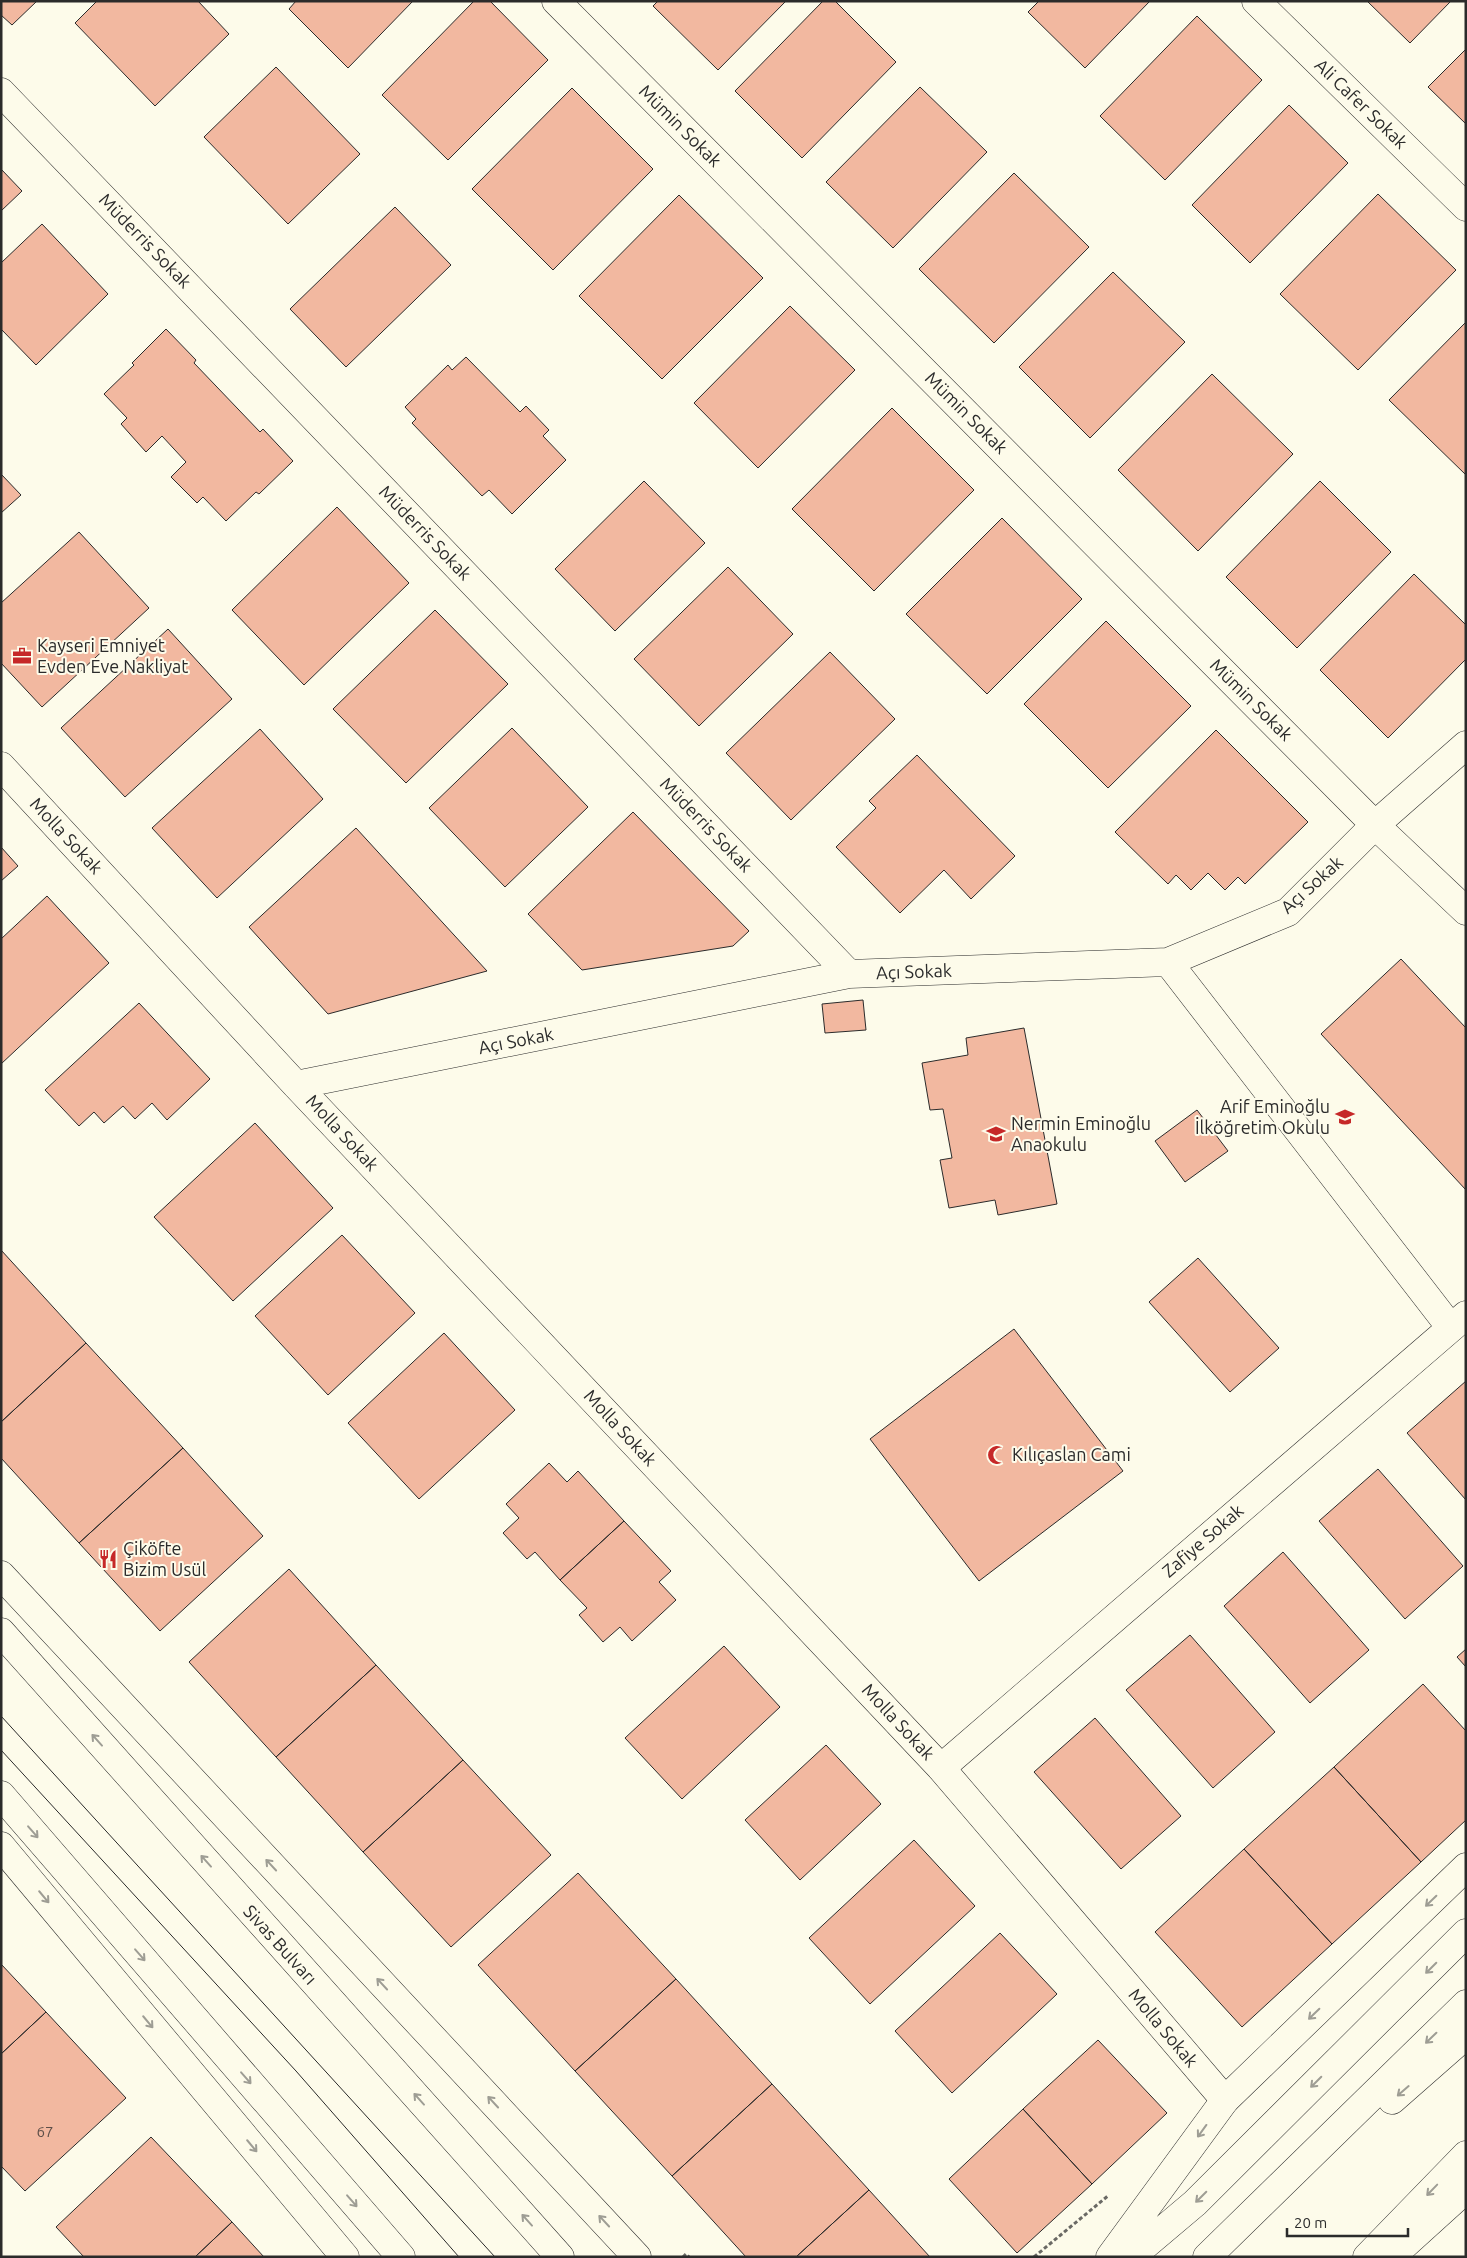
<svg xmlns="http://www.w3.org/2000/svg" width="1467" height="2258" font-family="Ubuntu,sans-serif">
<rect width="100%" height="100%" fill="#fdfbea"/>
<!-- building -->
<path fill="#f2b8a0" stroke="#2b2b2b" d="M 1,1 L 37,1 L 12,25 L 1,15 Z
M 97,1 L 198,1 L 229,34 L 155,106 L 75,23 Z
M 296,1 L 413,1 L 348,68 L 289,9 Z
M 474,1 L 490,1 L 548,60 L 448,160 L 382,95 Z
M 658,1 L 786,1 L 718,70 L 653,6 Z
M 823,1 L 835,1 L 896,62 L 802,158 L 735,91 Z
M 1039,1 L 1150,1 L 1085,68 L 1028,12 Z
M 1367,1 L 1451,1 L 1410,43 Z
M 1197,16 L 1262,80 L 1165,180 L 1100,116 Z
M 1466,49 L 1466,124 L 1428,87 Z
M 276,67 L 360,154 L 288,224 L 204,137 Z
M 920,87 L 987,152 L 893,248 L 826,182 Z
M 572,88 L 653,169 L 553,270 L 472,189 Z
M 1289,105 L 1348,163 L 1250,263 L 1192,205 Z
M 1,169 L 22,191 L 1,211 Z
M 1014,173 L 1089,247 L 994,343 L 919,269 Z
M 1378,194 L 1456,270 L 1358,370 L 1280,294 Z
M 679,195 L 763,278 L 662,379 L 579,296 Z
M 395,207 L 451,265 L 346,367 L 290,309 Z
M 42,224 L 108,294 L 36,365 L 1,329 L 1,263 Z
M 1113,272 L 1185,342 L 1090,438 L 1019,367 Z
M 790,306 L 855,370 L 758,468 L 694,403 Z
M 1466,322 L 1466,475 L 1389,400 Z
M 166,329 L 196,360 L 194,363 L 260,432 L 263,429 L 293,461 L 259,494 L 256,492 L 226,521 L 203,497 L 197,503 L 171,477 L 186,462 L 162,436 L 146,452 L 121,424 L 127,418 L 104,394 L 134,365 L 132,363 Z
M 466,357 L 520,412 L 526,406 L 549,430 L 543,436 L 566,460 L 512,514 L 489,490 L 482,496 L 412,423 L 416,419 L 405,407 L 448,365 L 452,370 Z
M 1212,374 L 1293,454 L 1198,551 L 1118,470 Z
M 892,408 L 974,490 L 874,591 L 792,509 Z
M 1,474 L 21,495 L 1,513 Z
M 644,481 L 705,543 L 615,631 L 555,569 Z
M 1320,481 L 1391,552 L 1297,648 L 1226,577 Z
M 337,507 L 409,583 L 304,685 L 232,610 Z
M 1002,518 L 1082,599 L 987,694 L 906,614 Z
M 79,532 L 149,608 L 42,707 L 1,663 L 1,603 Z
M 728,567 L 793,634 L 699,726 L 634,659 Z
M 1414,574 L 1466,625 L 1466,659 L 1388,738 L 1320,670 Z
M 435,610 L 508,684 L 406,783 L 333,709 Z
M 1106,621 L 1191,706 L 1108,788 L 1024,704 Z
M 168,629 L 232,699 L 125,797 L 61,728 Z
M 830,652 L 895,719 L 791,820 L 726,753 Z
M 512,728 L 588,807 L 505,887 L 429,808 Z
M 260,729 L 323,799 L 217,898 L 152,828 Z
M 1216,730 L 1308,822 L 1245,884 L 1238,877 L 1225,890 L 1208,873 L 1191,890 L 1176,875 L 1168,884 L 1115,832 Z
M 917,755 L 1015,856 L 971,899 L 944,870 L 900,913 L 836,847 L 876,808 L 869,801 Z
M 633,812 L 749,931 L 733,946 L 582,970 L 528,914 Z
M 356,828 L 487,971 L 328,1014 L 249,927 Z
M 1,847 L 18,866 L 1,881 Z
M 47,896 L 109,963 L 1,1064 L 1,939 Z
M 1401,959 L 1466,1028 L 1466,1190 L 1321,1034 Z
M 863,1000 L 866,1030 L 825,1033 L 822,1004 Z
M 139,1003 L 210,1079 L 167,1120 L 152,1103 L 135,1119 L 123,1106 L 104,1123 L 94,1112 L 79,1126 L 45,1090 Z
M 1024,1028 L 1057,1204 L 998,1215 L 995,1200 L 949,1208 L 940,1160 L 952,1158 L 943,1109 L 930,1110 L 922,1063 L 968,1055 L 966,1038 Z
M 1197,1110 L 1228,1151 L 1185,1182 L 1155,1141 Z
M 255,1123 L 333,1208 L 233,1301 L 154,1217 Z
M 342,1235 L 415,1313 L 328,1395 L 255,1316 Z
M 1,1250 L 86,1343 L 1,1422 Z
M 1198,1258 L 1279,1348 L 1230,1392 L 1149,1302 Z
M 1014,1329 L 1123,1471 L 979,1581 L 870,1439 Z
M 444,1333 L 515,1410 L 419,1499 L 348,1423 Z
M 86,1343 L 183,1448 L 79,1543 L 1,1458 L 1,1422 Z
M 1466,1381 L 1466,1500 L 1407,1433 Z
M 183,1448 L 263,1536 L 160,1631 L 79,1543 Z
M 549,1463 L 567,1482 L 578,1471 L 624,1521 L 560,1580 L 535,1552 L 527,1559 L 503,1533 L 519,1518 L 506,1504 Z
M 1378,1469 L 1463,1566 L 1405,1619 L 1319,1521 Z
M 624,1521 L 671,1571 L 659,1582 L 676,1600 L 632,1641 L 620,1627 L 603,1642 L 579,1615 L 587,1608 L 560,1580 Z
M 1283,1552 L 1369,1650 L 1310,1703 L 1224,1606 Z
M 289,1569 L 376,1665 L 276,1757 L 189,1662 Z
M 1190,1635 L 1275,1732 L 1213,1788 L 1126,1690 Z
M 724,1646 L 780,1707 L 682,1799 L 625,1738 Z
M 1466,1649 L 1466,1667 L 1457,1657 Z
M 376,1665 L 463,1760 L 363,1852 L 276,1757 Z
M 1423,1684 L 1466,1731 L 1466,1820 L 1421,1862 L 1334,1767 Z
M 1095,1718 L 1181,1816 L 1121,1869 L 1034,1772 Z
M 826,1745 L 881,1804 L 800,1880 L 745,1820 Z
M 463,1760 L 551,1855 L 451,1947 L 363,1852 Z
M 1334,1767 L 1421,1862 L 1332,1944 L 1244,1849 Z
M 914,1840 L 975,1906 L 870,2004 L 809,1938 Z
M 1244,1849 L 1332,1944 L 1242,2027 L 1155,1932 Z
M 578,1873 L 676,1979 L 575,2071 L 478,1965 Z
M 1000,1933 L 1057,1994 L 952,2093 L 895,2031 Z
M 1,1964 L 46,2012 L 1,2054 Z
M 676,1979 L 772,2084 L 672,2176 L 575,2071 Z
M 46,2012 L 126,2098 L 25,2191 L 1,2166 L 1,2054 Z
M 1098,2040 L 1167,2113 L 1092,2184 L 1023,2109 Z
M 772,2084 L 869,2190 L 796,2257 L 746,2257 L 672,2176 Z
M 1023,2109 L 1092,2184 L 1017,2253 L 949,2179 Z
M 151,2137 L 232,2222 L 195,2257 L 84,2257 L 56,2227 Z
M 869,2190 L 930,2257 L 796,2257 Z
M 232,2222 L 264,2257 L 195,2257 Z"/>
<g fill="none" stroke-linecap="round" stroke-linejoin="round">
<!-- street casing -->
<g stroke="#2b2b2b" stroke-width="29">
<path id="street" d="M 556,1 L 1375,825 L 1466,911
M 1256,1 L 1466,207
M 1,92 L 849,974
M 1,766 L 296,1085 L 941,1768 L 1225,2100
M 1168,962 L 1451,1328
M 296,1085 L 849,974 L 1168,962 L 1288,912 L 1375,825 L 1466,745
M 941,1768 L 1466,1315"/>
</g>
<!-- primary casing -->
<g stroke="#2b2b2b" stroke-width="29">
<path id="primary" d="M 1392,2100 L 1466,2035
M 1110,2257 L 1225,2100 L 1466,1867
M 1131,2257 L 1195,2203 L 1466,1933
M 1207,2257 L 1466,2004
M 1367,2257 L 1466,2155
M 1391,2257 L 1466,2189"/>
</g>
<!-- highway casing -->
<g stroke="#2b2b2b" stroke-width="29">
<path id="highway" d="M 1,1575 L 637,2257
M 1,1632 L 560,2257
M 1,1795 L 401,2257
M 1,1846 L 345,2257"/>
</g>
<!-- path -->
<path stroke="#6a6964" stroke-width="3" stroke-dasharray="4 2.5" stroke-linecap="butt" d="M 683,2257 L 686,2254 L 689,2257
M 1034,2257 L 1109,2195"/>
<!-- street -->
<use href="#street" stroke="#fdfbea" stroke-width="28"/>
<!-- primary -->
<use href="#primary" stroke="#fdfbea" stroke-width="28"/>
<!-- highway -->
<use href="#highway" stroke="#fdfbea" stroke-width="28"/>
<!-- tram -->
<path stroke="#2b2b2b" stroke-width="1" d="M 1,1716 L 495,2257
M 1,1750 L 296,2071 L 459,2257"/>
</g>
<!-- one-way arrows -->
<defs><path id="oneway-shaft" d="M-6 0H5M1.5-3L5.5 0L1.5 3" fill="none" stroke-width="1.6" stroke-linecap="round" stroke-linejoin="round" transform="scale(1.25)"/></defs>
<g stroke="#9e9d94">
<use href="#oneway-shaft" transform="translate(97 1740) rotate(-132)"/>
<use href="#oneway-shaft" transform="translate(33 1832) rotate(49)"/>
<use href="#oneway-shaft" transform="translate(206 1861) rotate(-132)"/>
<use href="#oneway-shaft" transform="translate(271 1865) rotate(-133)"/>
<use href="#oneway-shaft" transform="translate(44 1897) rotate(50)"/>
<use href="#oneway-shaft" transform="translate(1431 1901) rotate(136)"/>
<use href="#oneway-shaft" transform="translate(140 1955) rotate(49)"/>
<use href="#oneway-shaft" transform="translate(1431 1968) rotate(135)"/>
<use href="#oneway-shaft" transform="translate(382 1984) rotate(-133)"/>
<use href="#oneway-shaft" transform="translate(1314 2014) rotate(136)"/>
<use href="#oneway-shaft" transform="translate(148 2022) rotate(50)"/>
<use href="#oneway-shaft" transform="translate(1431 2038) rotate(136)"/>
<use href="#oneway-shaft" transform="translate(246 2078) rotate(49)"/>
<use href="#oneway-shaft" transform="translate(1316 2082) rotate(135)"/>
<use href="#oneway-shaft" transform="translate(1403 2091) rotate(139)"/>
<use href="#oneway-shaft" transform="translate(419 2099) rotate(-132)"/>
<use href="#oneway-shaft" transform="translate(493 2102) rotate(-133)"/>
<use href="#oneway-shaft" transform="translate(1202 2131) rotate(126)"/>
<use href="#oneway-shaft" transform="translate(252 2146) rotate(50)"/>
<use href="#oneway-shaft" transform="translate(1432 2190) rotate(134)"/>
<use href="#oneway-shaft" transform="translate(1201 2197) rotate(135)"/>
<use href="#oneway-shaft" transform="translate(352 2201) rotate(49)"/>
<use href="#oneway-shaft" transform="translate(527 2220) rotate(-132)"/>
<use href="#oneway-shaft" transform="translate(604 2221) rotate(-133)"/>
</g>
<!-- icons -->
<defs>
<g id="office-bare" transform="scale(1.5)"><path d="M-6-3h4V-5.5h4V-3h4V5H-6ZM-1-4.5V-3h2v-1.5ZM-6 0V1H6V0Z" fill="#c62828" stroke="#fdfbea" stroke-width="2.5" paint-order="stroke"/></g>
<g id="school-bare" transform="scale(1.5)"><path d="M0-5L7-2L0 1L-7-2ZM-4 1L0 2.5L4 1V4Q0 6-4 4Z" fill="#c62828" stroke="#fdfbea" stroke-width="2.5" paint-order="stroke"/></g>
<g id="mosque-bare" transform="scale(1.5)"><path d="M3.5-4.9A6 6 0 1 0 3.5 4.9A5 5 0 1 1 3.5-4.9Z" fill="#c62828" stroke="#fdfbea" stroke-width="2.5" paint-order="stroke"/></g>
<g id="restaurant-bare" transform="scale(1.5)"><path d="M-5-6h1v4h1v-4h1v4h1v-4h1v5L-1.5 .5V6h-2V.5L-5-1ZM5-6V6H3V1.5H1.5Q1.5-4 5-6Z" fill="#c62828" stroke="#fdfbea" stroke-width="2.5" paint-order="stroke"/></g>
</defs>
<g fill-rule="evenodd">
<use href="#office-bare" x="22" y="656"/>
<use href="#school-bare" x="1345" y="1117"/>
<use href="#school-bare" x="996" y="1134"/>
<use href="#mosque-bare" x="997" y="1455"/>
<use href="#restaurant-bare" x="108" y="1559"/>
</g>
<g text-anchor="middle" stroke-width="4" stroke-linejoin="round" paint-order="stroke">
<!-- number labels -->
<g font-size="15" fill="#5d4e48">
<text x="45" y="2137">67</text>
</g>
<!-- street labels -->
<g font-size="18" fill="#2b2b2b" stroke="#fdfbea">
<text transform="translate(1361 104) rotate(44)" y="6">Ali Cafer Sokak</text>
<text transform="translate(680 126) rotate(45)" y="6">Mümin Sokak</text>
<text transform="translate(145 241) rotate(46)" y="6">Müderris Sokak</text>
<text transform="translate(966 413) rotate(45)" y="6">Mümin Sokak</text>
<text transform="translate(425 533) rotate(46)" y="6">Müderris Sokak</text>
<text transform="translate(1251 700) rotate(45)" y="6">Mümin Sokak</text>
<text transform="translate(706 825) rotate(46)" y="6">Müderris Sokak</text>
<text transform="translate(66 836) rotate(47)" y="6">Molla Sokak</text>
<text transform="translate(1312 885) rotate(-42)" y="6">Açı Sokak</text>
<text transform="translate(914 972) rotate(-2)" y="6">Açı Sokak</text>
<text transform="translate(516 1041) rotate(-11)" y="6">Açı Sokak</text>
<text transform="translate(342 1133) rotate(47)" y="6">Molla Sokak</text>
<text transform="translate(620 1428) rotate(47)" y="6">Molla Sokak</text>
<text transform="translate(1203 1541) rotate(-41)" y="6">Zafiye Sokak</text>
<text transform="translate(898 1722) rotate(47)" y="6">Molla Sokak</text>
<text transform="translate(280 1945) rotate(48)" y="6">Sivas Bulvarı</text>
<text transform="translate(1163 2028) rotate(50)" y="6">Molla Sokak</text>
</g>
<!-- poi labels -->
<g font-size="18" fill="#2b2b2b" stroke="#fdfbea" text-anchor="start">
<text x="37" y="652">Kayseri Emniyet<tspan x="37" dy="21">Evden Eve Nakliyat</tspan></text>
<text x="1330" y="1113" text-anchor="end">Arif Eminoğlu<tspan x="1330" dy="21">İlköğretim Okulu</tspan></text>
<text x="1011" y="1130">Nermin Eminoğlu<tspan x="1011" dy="21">Anaokulu</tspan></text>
<text x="1012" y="1461">Kılıçaslan Cami</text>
<text x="123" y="1555">Çiköfte<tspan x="123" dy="21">Bizim Usül</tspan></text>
</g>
</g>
<!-- border -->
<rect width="1467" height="2258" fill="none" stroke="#2b2b2b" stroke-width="5"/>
<!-- scale -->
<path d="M1287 2228v8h121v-8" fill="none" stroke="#2b2b2b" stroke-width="2.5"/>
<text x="1294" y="2228" font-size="15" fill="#2b2b2b" stroke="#fdfbea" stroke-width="4" paint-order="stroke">20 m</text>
</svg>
